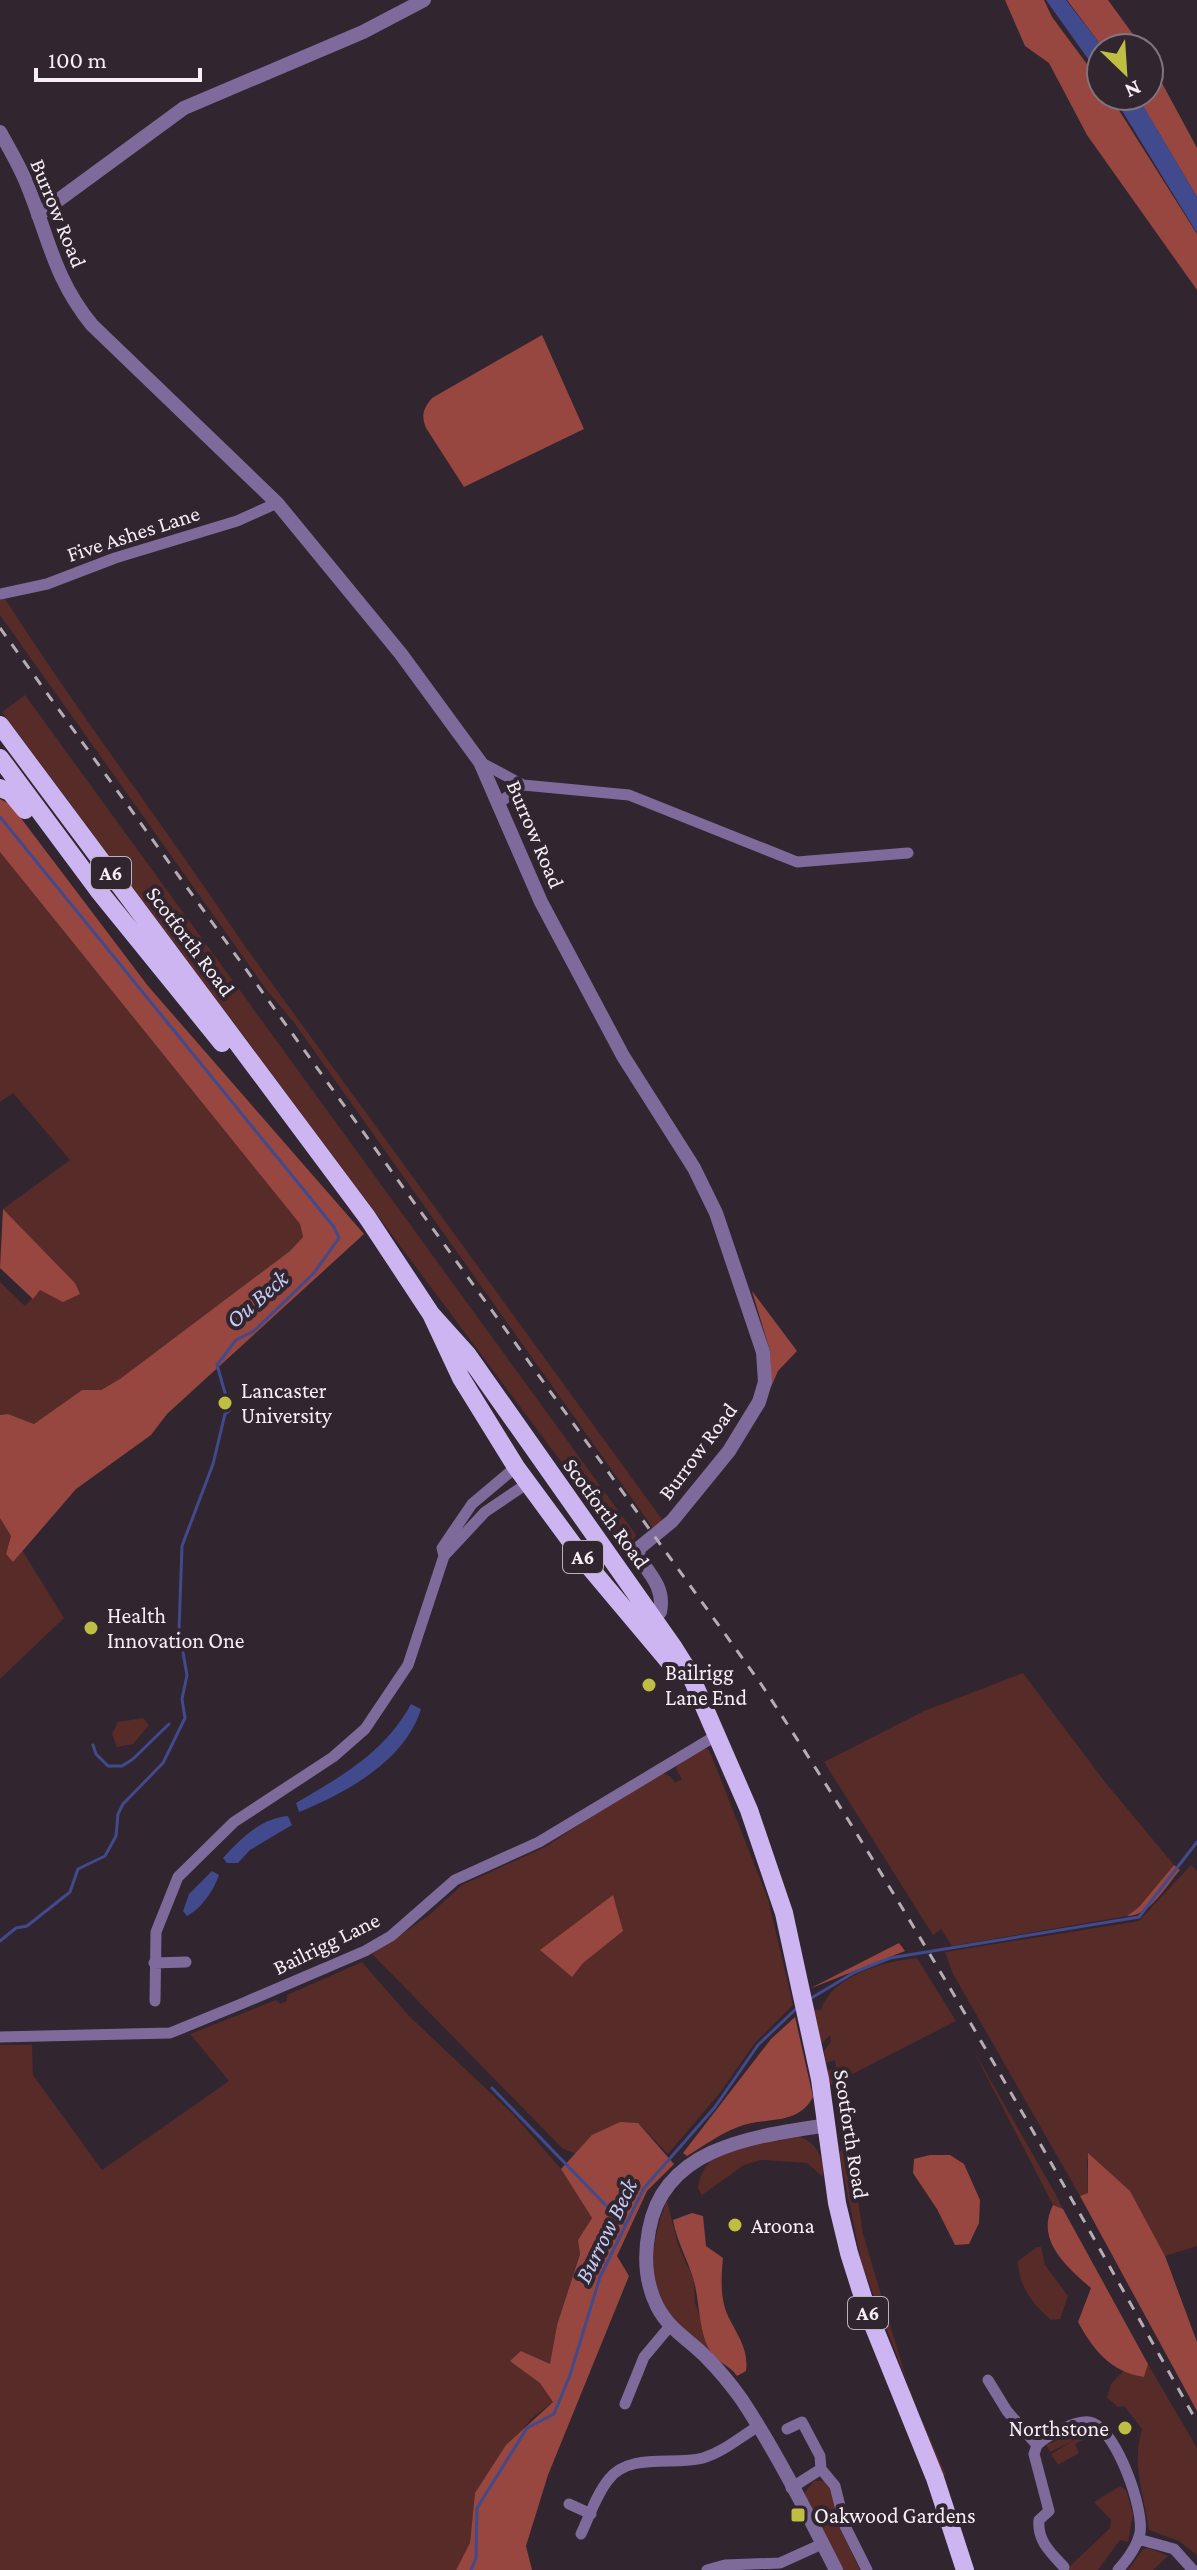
<svg xmlns="http://www.w3.org/2000/svg" width="1197" height="2570" font-family="'Crimson Pro',serif">
<rect width="100%" height="100%" fill="#31252f"/>
<!-- green -->
<path fill="#572b27" d="M 5,599 C 81,717 166,828 244,945 L 664,1522 L 653,1528 L 295,1024 L 266,989 L 0,615 L 0,600 Z
M 25,695 L 636,1535 L 627,1550 L 2,712 Z
M 0,852 L 300,1224 L 303,1237 L 290,1251 L 121,1379 L 101,1390 L 82,1390 L 34,1424 L 8,1414 L 0,1415 L 0,1282 L 25,1306 L 40,1289 L 75,1283 L 3,1209 L 70,1160 L 13,1093 L 0,1102 Z
M 0,1518 L 11,1536 L 6,1554 L 13,1561 L 22,1550 L 64,1618 L 0,1679 Z
M 1023,1673 L 1105,1782 L 1174,1865 L 1139,1907 L 1127,1916 L 952,1946 L 941,1929 L 933,1935 L 824,1762 L 924,1711 Z
M 143,1718 L 149,1725 L 133,1744 L 117,1747 L 112,1734 L 118,1722 Z
M 702,1748 L 708,1749 L 712,1757 L 768,1899 L 793,2005 L 755,2043 L 719,2094 L 668,2154 L 638,2123 C 610,2122 593,2134 576,2154 L 563,2149 L 372,1954 L 428,1916 L 462,1885 L 545,1847 L 660,1772 L 670,1776 L 675,1783 L 682,1779 L 676,1769 L 678,1759 Z
M 1191,1865 L 1197,1871 L 1197,2246 L 1165,2256 L 1130,2191 L 1087,2159 L 1088,2194 L 1080,2196 L 953,1974 L 945,1952 L 1139,1921 Z
M 917,1958 L 956,2021 L 829,2086 L 827,2071 L 836,2067 L 835,2060 L 826,2063 L 824,2051 L 831,2042 L 830,2035 L 821,2044 L 813,2009 L 821,2010 C 831,1976 885,1961 917,1958 Z
M 362,1962 L 409,2016 L 513,2114 L 561,2169 L 592,2218 L 578,2240 L 580,2253 L 557,2325 L 550,2365 L 521,2351 L 553,2402 L 532,2418 L 475,2493 L 470,2544 L 456,2570 L 0,2570 L 0,2045 L 32,2045 L 33,2075 L 102,2170 L 229,2081 L 190,2034 L 276,2000 L 280,2004 L 287,2001 L 287,1995 Z
M 972,2048 L 1055,2193 L 1063,2209 L 1053,2205 Z
M 799,2136 C 819,2145 823,2156 823,2177 L 807,2163 L 761,2160 L 744,2165 L 702,2195 L 698,2189 C 702,2142 763,2140 799,2136 Z
M 843,2148 L 850,2148 L 863,2234 L 911,2395 L 946,2475 L 943,2476 L 862,2265 L 839,2153 Z
M 667,2201 L 678,2245 L 694,2280 L 695,2303 L 714,2356 C 701,2345 686,2335 675,2322 C 646,2288 650,2239 667,2201 Z
M 1037,2247 L 1041,2247 L 1045,2265 L 1068,2296 L 1060,2319 L 1051,2320 C 1033,2305 1018,2285 1018,2261 Z
M 1148,2364 L 1197,2448 L 1197,2555 L 1179,2541 L 1149,2530 C 1144,2493 1131,2466 1142,2429 L 1124,2406 L 1118,2407 L 1107,2398 L 1111,2384 L 1123,2371 L 1144,2377 Z
M 1081,2430 L 1097,2438 L 1091,2436 L 1075,2444 L 1079,2453 L 1058,2465 L 1051,2454 L 1073,2441 L 1050,2452 L 1046,2445 Z
M 814,2481 L 824,2481 L 831,2490 L 839,2526 L 860,2570 L 841,2570 L 804,2494 Z
M 1120,2486 L 1126,2490 L 1133,2514 L 1128,2542 L 1120,2540 L 1098,2570 L 1066,2570 L 1110,2528 L 1111,2520 L 1094,2502 Z
M 1149,2548 L 1168,2556 L 1153,2570 L 1128,2570 L 1143,2549 Z"/>
<!-- forest -->
<path fill="#974740" d="M 1005,0 L 1044,0 L 1052,17 L 1101,83 L 1101,96 L 1110,96 L 1197,234 L 1197,290 L 1087,135 L 1049,63 L 1025,46 Z
M 1067,0 L 1108,0 L 1143,48 L 1103,48 Z
M 1149,59 L 1197,148 L 1197,197 L 1137,96 L 1149,96 Z
M 542,335 L 584,429 L 464,487 L 426,428 C 421,415 423,409 432,398 Z
M 0,799 L 11,805 L 148,986 L 364,1234 L 167,1414 L 151,1435 L 76,1489 L 13,1562 L 6,1554 L 11,1536 L 0,1518 L 0,1415 L 8,1414 L 34,1424 L 82,1390 L 101,1390 L 120,1379 L 290,1251 L 303,1237 L 300,1224 L 0,852 Z
M 3,1209 L 75,1283 L 80,1294 L 63,1302 L 40,1290 L 33,1299 L 0,1268 Z
M 752,1291 L 797,1351 L 778,1371 L 771,1387 L 770,1351 Z
M 1174,1865 L 1180,1870 C 1166,1886 1150,1916 1127,1916 L 1139,1907 Z
M 613,1895 L 623,1931 L 583,1963 L 572,1977 L 540,1950 Z
M 899,1943 L 905,1951 L 809,1989 Z
M 795,2017 L 813,2097 C 797,2127 764,2116 738,2127 C 720,2134 703,2146 687,2156 L 683,2153 L 771,2039 Z
M 620,2122 L 638,2123 L 674,2164 L 647,2191 L 617,2256 L 629,2276 L 548,2475 L 526,2546 L 532,2570 L 456,2570 L 470,2543 L 475,2493 L 506,2445 L 553,2402 L 540,2383 L 510,2361 L 521,2351 L 550,2364 L 557,2325 L 580,2254 L 578,2240 L 592,2218 L 561,2169 L 592,2135 Z
M 1088,2153 L 1130,2191 L 1165,2256 L 1197,2342 L 1197,2411 L 1080,2196 L 1088,2193 Z
M 930,2155 L 950,2155 L 964,2164 L 980,2200 L 979,2223 L 969,2244 L 955,2245 L 937,2209 L 913,2173 L 914,2159 Z
M 1053,2205 L 1063,2209 L 1148,2364 L 1144,2377 C 1110,2372 1093,2349 1078,2322 L 1091,2288 C 1066,2266 1035,2240 1053,2205 Z
M 692,2213 L 703,2216 L 706,2246 L 723,2258 C 721,2277 720,2299 728,2316 C 737,2335 749,2349 746,2371 L 737,2376 C 730,2366 721,2364 714,2356 C 698,2339 700,2298 693,2278 C 687,2258 677,2242 673,2220 Z"/>
<!-- water -->
<path fill="#414a8c" d="M 1046,0 L 1066,0 L 1103,48 L 1101,77 Z
M 1113,96 L 1137,96 L 1145,109 L 1197,197 L 1197,233 Z
M 411,1704 L 421,1709 C 405,1761 346,1793 299,1812 L 296,1803 C 342,1776 384,1753 411,1704 Z
M 288,1816 L 292,1825 L 250,1850 L 238,1863 L 227,1863 L 223,1858 C 240,1839 261,1818 288,1816 Z
M 212,1871 L 219,1875 C 214,1890 201,1909 187,1916 L 183,1911 L 189,1894 Z"/>
<g fill="none" stroke-linecap="round" stroke-linejoin="round">
<!-- stream -->
<path stroke="#414a8c" stroke-width="3" d="M 0,817 L 334,1227 L 339,1238 L 314,1273 L 254,1331 L 236,1340 L 217,1365 L 230,1410 L 225,1414 L 213,1464 L 182,1546 L 179,1630 L 187,1675 L 182,1699 L 185,1718 L 163,1763 L 123,1804 L 118,1814 L 116,1836 L 105,1856 L 78,1869 L 70,1892 L 27,1926 L 16,1928 L 0,1941
M 93,1745 L 96,1754 L 108,1766 L 122,1766 L 133,1759 L 169,1724
M 808,2000 L 855,1972 L 890,1958 L 1139,1917 L 1197,1842
M 492,2088 L 625,2225
M 471,2570 L 476,2558 L 477,2508 L 527,2428 L 554,2414 L 570,2375 L 600,2277 L 644,2188 L 715,2107 L 758,2045 L 799,2006"/>
<!-- minor -->
<path stroke="#7e6b9b" stroke-width="11" d="M 0,594 L 47,584 L 115,558 L 237,521 L 277,503
M 482,763 L 523,785 L 629,795 L 797,862 L 908,853
M 499,803 L 523,785
M 444,1556 L 442,1548 L 472,1504 L 516,1467
M 154,1963 L 186,1962
M 155,2001 L 156,1932 L 178,1877 L 234,1822 L 333,1757 L 365,1729 L 408,1665 L 444,1556 L 485,1512 L 528,1483
M 0,2037 L 170,2033 L 241,2004 L 365,1951 L 391,1936 L 455,1880 L 539,1842 L 717,1735
M 988,2380 L 1007,2411 L 1037,2445
M 625,2404 L 644,2357 L 670,2326
M 787,2429 L 802,2422 L 820,2456 L 821,2469 L 835,2486 L 845,2526 L 867,2570
M 1037,2445 C 1047,2436 1079,2417 1093,2423 C 1117,2433 1144,2508 1140,2533 C 1137,2547 1127,2560 1118,2570
M 1037,2445 L 1034,2454 L 1049,2511 L 1039,2520 C 1037,2541 1051,2553 1064,2567
M 791,2488 L 821,2469
M 569,2504 L 591,2514
M 581,2534 C 589,2517 597,2493 609,2479 C 630,2452 674,2466 703,2458 C 723,2452 739,2438 757,2427
M 1138,2539 L 1174,2549 L 1193,2570
M 707,2570 L 725,2565 L 780,2563 L 822,2544"/>
<!-- tertiary -->
<path stroke="#7e6b9b" stroke-width="14" d="M 0,132 C 9,148 19,165 26,182 C 49,237 53,277 92,325 L 277,503 L 401,654 L 480,762 L 541,902 L 623,1056 L 694,1168 L 716,1213 L 763,1352 L 765,1382 L 759,1402 L 729,1451 L 672,1521 L 639,1548 L 638,1557 C 651,1575 665,1589 660,1612 L 654,1618
M 38,215 L 184,108 L 363,32 L 424,0
M 828,2125 C 758,2136 664,2145 649,2230 C 644,2256 645,2282 657,2306 C 669,2330 690,2340 707,2358 C 719,2370 732,2386 742,2400 C 777,2453 807,2513 836,2570"/>
<!-- primary -->
<path stroke="#cdb5f1" stroke-width="18" d="M 0,725 L 367,1217 L 431,1314 L 461,1378 L 516,1467 L 591,1569 L 670,1663
M 0,758 L 98,890 L 222,1043
M 0,788 L 10,792 L 25,810
M 431,1314 L 467,1354 L 674,1648 L 689,1672 L 749,1810 L 784,1913 L 820,2079 L 837,2203 L 849,2253 L 867,2310 L 935,2478 L 965,2570"/>
<!-- rail -->
<path stroke="#b5acb4" stroke-width="3" stroke-dasharray="10 10" stroke-linecap="butt" d="M 0,628 L 761,1684 C 919,1923 1057,2173 1197,2422"/>
</g>
<!-- markers -->
<g fill="#bebf42" stroke="#31252f" stroke-width="3">
<circle cx="225" cy="1403" r="8"/>
<circle cx="91" cy="1628" r="8"/>
<circle cx="649" cy="1685" r="8"/>
<circle cx="735" cy="2225" r="8"/>
<circle cx="1125" cy="2428" r="8"/>
<rect x="790" y="2507" width="16" height="16" rx="4"/>
</g>
<g text-anchor="middle" stroke-width="8" stroke-linejoin="round" paint-order="stroke">
<!-- shield labels -->
<g fill="#31252f" stroke="#bbb2ba" stroke-width="2">
<rect x="91" y="857" width="40" height="32" rx="6"/>
<rect x="563" y="1541" width="40" height="32" rx="6"/>
<rect x="848" y="2297" width="40" height="32" rx="6"/>
</g>
<g font-size="20" font-weight="bold" fill="#f6eef5">
<text x="111" y="880">A6</text>
<text x="583" y="1564">A6</text>
<text x="868" y="2320">A6</text>
</g>
<!-- street labels -->
<g font-size="22" fill="#f6eef5" stroke="#31252f">
<text transform="translate(59 213) rotate(68)" y="8">Burrow Road</text>
<text transform="translate(133 533) rotate(-18)" y="8">Five Ashes Lane</text>
<text transform="translate(536 834) rotate(67)" y="8">Burrow Road</text>
<text transform="translate(191 941) rotate(53)" y="8">Scotforth Road</text>
<text transform="translate(697 1451) rotate(-53)" y="8">Burrow Road</text>
<text transform="translate(607 1513) rotate(54)" y="8">Scotforth Road</text>
<text transform="translate(326 1943) rotate(-26)" y="8">Bailrigg Lane</text>
<text transform="translate(852 2134) rotate(81)" y="8">Scotforth Road</text>
</g>
<!-- poi labels -->
<g font-size="22" fill="#f6eef5" stroke="#31252f" text-anchor="start">
<text x="241" y="1398">Lancaster<tspan x="241" dy="25">University</tspan></text>
<text x="107" y="1623">Health<tspan x="107" dy="25">Innovation One</tspan></text>
<text x="665" y="1680">Bailrigg<tspan x="665" dy="25">Lane End</tspan></text>
<text x="751" y="2233">Aroona</text>
<text x="1109" y="2436" text-anchor="end">Northstone</text>
<text x="814" y="2523">Oakwood Gardens</text>
</g>
<!-- water labels -->
<g font-size="24" font-style="italic" fill="#c4cdf5" stroke="#31252f">
<text transform="translate(257 1299) rotate(-41)" y="8">Ou Beck</text>
<text transform="translate(606 2231) rotate(-64)" y="8">Burrow Beck</text>
</g>
</g>
<!-- north arrow -->
<g transform="translate(1125 72) rotate(155)"><circle r="38" fill="#31252f" stroke="#80757e" stroke-width="2"/>
<path d="M0-6L14 30L0 20L-14 30Z" fill="#bebf42"/>
<text y="-12" font-size="22" font-weight="bold" text-anchor="middle" fill="#f6eef5">N</text>
</g>
<!-- scale -->
<path d="M36 68v12h164v-12" fill="none" stroke="#f6eef5" stroke-width="4"/>
<text x="48" y="68" font-size="24" fill="#f6eef5" stroke="#31252f" stroke-width="6" paint-order="stroke">100 m</text>
</svg>
